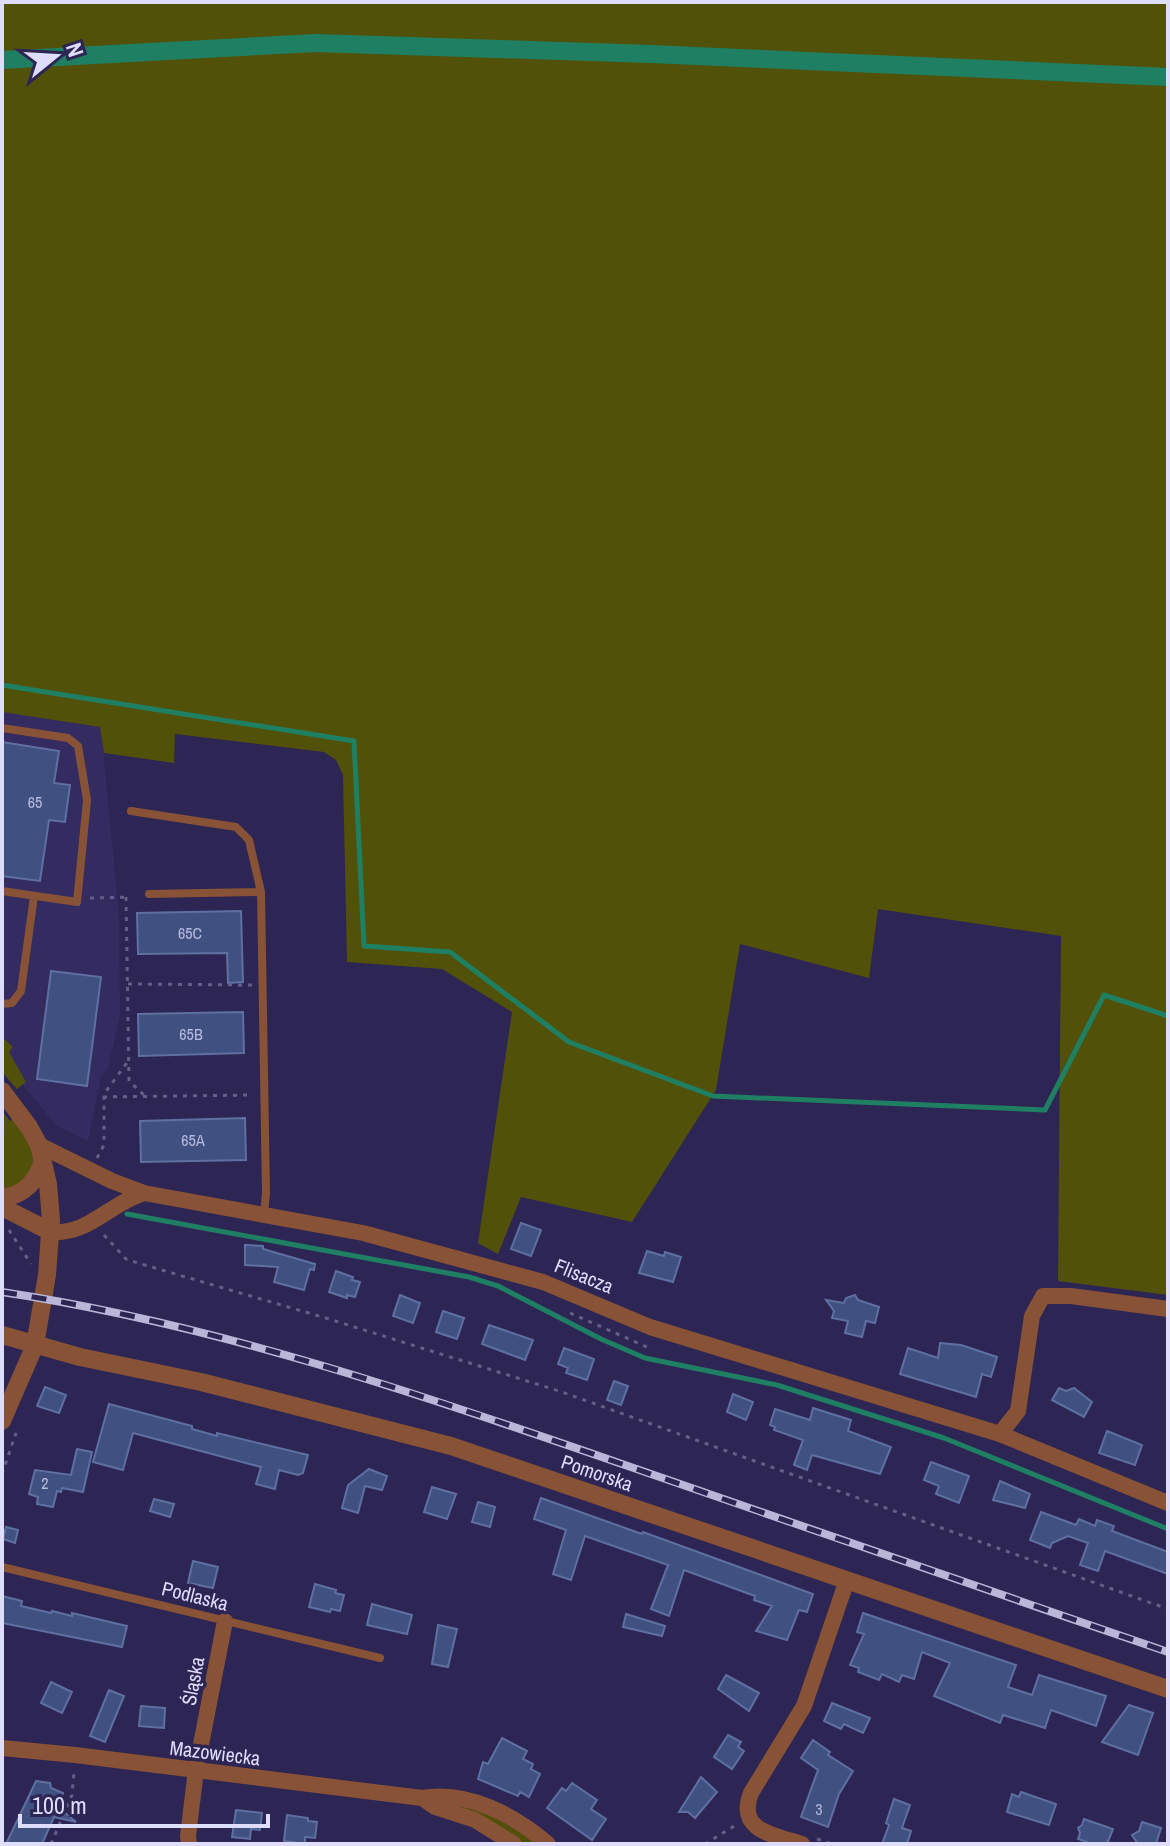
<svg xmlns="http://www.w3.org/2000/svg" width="1170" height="1846" font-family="'Archivo Narrow',sans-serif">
<rect width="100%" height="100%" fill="#2d2553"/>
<!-- built -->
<path fill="#342b60" d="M 2,712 L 101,727 L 119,917 L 120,1017 L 108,1068 L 101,1077 L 88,1141 L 56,1125 L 2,1060 Z"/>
<!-- green -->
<path fill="#52510a" d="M 2,2 L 1168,2 L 1168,1295 L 1058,1281 L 1061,936 L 878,909 L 869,978 L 740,944 L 716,1090 L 632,1222 L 521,1197 L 498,1254 L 478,1243 L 512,1012 L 442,969 L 347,962 L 343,775 L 336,760 L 324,752 L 175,734 L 174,763 L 104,753 L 100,727 L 2,712 Z
M 2,1037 L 13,1047 L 9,1052 L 26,1082 L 17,1089 L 2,1072 Z
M 2,1111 L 10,1121 L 14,1118 C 25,1135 44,1161 26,1180 C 22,1185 13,1188 8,1191 L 2,1188 Z
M 449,1801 L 483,1810 L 539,1844 L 522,1844 L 503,1829 Z"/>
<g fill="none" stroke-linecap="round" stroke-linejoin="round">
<!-- stream -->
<path stroke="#1f7f63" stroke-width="5" d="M 2,685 L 354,741 L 364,946 L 450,952 L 569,1042 L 713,1096 L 1045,1110 L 1104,995 L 1168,1016
M 127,1214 L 469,1277 L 498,1286 L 601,1339 L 645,1358 L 777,1385 L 944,1438 L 1168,1529"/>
<!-- canal -->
<path stroke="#1f7f63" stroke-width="18" d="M 2,60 L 316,43 L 651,54 L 1168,77"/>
</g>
<!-- building -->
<path fill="#405080" stroke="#5e70a2" stroke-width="2" d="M 2,742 L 59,751 L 54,783 L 70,785 L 65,822 L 49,820 L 40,881 L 2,876 Z
M 241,911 L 243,982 L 228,983 L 227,953 L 138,954 L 137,913 Z
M 51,971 L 101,977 L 87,1086 L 37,1079 Z
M 243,1012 L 244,1053 L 139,1056 L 138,1014 Z
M 245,1118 L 246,1160 L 141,1162 L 140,1121 Z
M 521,1223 L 541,1230 L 531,1256 L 511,1249 Z
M 245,1245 L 263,1246 L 263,1249 L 315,1264 L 314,1270 L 310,1269 L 304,1290 L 274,1282 L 278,1267 L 245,1265 Z
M 647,1251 L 664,1256 L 665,1252 L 681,1257 L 673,1282 L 639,1273 Z
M 336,1271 L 353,1277 L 352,1280 L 360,1282 L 355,1297 L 347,1295 L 347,1298 L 329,1292 Z
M 400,1295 L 420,1303 L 413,1323 L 393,1316 Z
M 855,1295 L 858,1300 L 879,1307 L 875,1323 L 866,1321 L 862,1337 L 845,1333 L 848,1321 L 832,1318 L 834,1311 L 826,1300 L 844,1303 L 846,1298 Z
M 443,1311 L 464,1318 L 457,1339 L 436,1332 Z
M 489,1325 L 533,1340 L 525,1360 L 482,1344 Z
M 940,1343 L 961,1345 L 997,1357 L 991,1377 L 982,1374 L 976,1397 L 900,1374 L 908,1348 L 938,1358 Z
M 564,1348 L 594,1359 L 587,1380 L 566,1373 L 568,1368 L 558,1364 Z
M 614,1381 L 628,1386 L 621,1405 L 607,1400 Z
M 45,1387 L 66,1395 L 59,1413 L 37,1406 Z
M 1059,1388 L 1066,1391 L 1074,1388 L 1092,1402 L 1084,1417 L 1052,1400 Z
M 733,1394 L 753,1402 L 746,1420 L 727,1412 Z
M 109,1404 L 192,1426 L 192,1429 L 217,1436 L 217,1433 L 308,1455 L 303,1473 L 298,1475 L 279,1470 L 275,1489 L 256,1484 L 261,1467 L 133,1433 L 123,1470 L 93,1462 Z
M 813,1408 L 851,1420 L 848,1431 L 891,1447 L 880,1474 L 812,1455 L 807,1470 L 794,1465 L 803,1440 L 774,1430 L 775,1427 L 770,1425 L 775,1409 L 810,1420 Z
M 1107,1431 L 1142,1445 L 1135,1465 L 1099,1453 Z
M 77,1449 L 92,1452 L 83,1492 L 62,1488 L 61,1492 L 57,1491 L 53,1507 L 37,1504 L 38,1497 L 29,1494 L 35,1470 L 71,1475 Z
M 931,1462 L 969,1476 L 959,1503 L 936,1494 L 939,1486 L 924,1480 Z
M 369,1469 L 387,1476 L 382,1490 L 365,1486 L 358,1513 L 342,1508 L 348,1485 Z
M 1000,1481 L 1030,1494 L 1025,1508 L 993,1500 Z
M 432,1487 L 456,1494 L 447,1519 L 424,1512 Z
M 541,1498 L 642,1534 L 643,1532 L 813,1594 L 807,1612 L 799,1610 L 787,1640 L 756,1631 L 772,1606 L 754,1600 L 755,1596 L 684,1570 L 669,1616 L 651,1609 L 668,1565 L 585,1536 L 571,1580 L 553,1574 L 566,1530 L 534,1519 Z
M 154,1499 L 174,1504 L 170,1517 L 150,1511 Z
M 478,1502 L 495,1507 L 490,1527 L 472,1522 Z
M 1041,1512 L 1076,1525 L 1079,1519 L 1095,1526 L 1097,1520 L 1114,1526 L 1112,1531 L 1168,1552 L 1168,1574 L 1105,1551 L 1098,1571 L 1080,1565 L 1088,1543 L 1068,1536 L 1052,1543 L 1050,1548 L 1030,1540 Z
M 6,1527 L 18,1530 L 15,1543 L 3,1539 Z
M 193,1561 L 218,1567 L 213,1588 L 188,1583 Z
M 315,1584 L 336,1590 L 335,1593 L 344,1595 L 340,1611 L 331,1609 L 330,1612 L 309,1607 Z
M 2,1596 L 22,1601 L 21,1606 L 51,1613 L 52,1611 L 72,1616 L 72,1613 L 127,1626 L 122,1647 L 2,1623 Z
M 372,1604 L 412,1615 L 407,1634 L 367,1625 Z
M 863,1613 L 1016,1665 L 1008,1687 L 1032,1695 L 1039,1675 L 1106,1696 L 1096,1726 L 1051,1710 L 1045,1728 L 1003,1715 L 1000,1723 L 934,1696 L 950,1663 L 922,1652 L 914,1679 L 902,1675 L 899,1682 L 882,1674 L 879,1680 L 858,1672 L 859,1668 L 850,1665 L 864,1634 L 857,1632 Z
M 626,1614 L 665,1626 L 662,1636 L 623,1627 Z
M 438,1625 L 457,1629 L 448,1667 L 432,1664 Z
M 726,1675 L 759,1693 L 749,1711 L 718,1689 Z
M 51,1682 L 72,1692 L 62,1713 L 41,1703 Z
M 109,1690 L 124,1696 L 105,1742 L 90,1736 Z
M 832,1703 L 870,1718 L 863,1733 L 844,1724 L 841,1729 L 824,1721 Z
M 1129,1705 L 1153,1713 L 1138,1755 L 1102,1742 Z
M 141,1706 L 165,1708 L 164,1728 L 139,1726 Z
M 728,1735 L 741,1742 L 738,1747 L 744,1751 L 732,1769 L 714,1757 Z
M 502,1738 L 527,1751 L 523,1759 L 533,1764 L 531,1769 L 540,1774 L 529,1797 L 520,1792 L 518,1796 L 478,1779 L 483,1762 L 488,1764 Z
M 813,1740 L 830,1752 L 828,1755 L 853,1771 L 839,1794 L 828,1827 L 801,1817 L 818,1770 L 801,1758 Z
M 701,1777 L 717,1792 L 695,1818 L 688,1812 L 679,1812 Z
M 36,1781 L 50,1783 L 51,1788 L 63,1793 L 58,1807 L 76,1822 L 54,1817 L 42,1844 L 6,1844 Z
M 572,1783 L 597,1800 L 591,1809 L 606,1819 L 592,1840 L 547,1808 L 562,1788 L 566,1791 Z
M 1021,1792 L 1056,1804 L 1049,1825 L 1007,1812 L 1012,1794 L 1019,1797 Z
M 894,1799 L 910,1805 L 902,1828 L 911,1831 L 907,1844 L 882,1844 L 889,1825 L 886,1823 Z
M 236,1810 L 262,1813 L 260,1830 L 251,1829 L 250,1839 L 232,1837 Z
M 287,1815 L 308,1818 L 308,1821 L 317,1822 L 315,1838 L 305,1837 L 305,1844 L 284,1841 Z
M 1084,1819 L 1113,1829 L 1107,1844 L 1092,1844 L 1078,1839 L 1080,1833 L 1078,1828 L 1082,1825 Z
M 1142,1822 L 1161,1828 L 1156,1844 L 1138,1844 L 1132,1835 L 1139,1831 Z"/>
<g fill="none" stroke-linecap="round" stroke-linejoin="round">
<!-- path -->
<path stroke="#655f88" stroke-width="3" stroke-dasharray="4 6" stroke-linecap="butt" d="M 126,897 L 129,1081 L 145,1096
M 90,898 L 130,897
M 128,984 L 252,985
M 103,1097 L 252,1095
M 2,1135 L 5,1125
M 97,1158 L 104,1145 L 104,1094 L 129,1060
M 9,1230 L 31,1264
M 104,1235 L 126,1259 L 138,1263 L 329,1319 L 559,1391 L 1168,1609
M 570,1313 L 647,1347 L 649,1343
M 2,1474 L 16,1433
M 817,1839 L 832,1844
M 51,1844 L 72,1795 L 74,1772
M 705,1844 L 736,1825"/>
<!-- service -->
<path stroke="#875236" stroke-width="8" d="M 2,728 L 68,738 L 78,746 L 87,800 L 77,902 L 2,891
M 131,811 L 236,827 L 249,840 L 261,892 L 266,1193 L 264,1215
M 149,894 L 261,892
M 2,1004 L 12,1003 L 21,991 L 34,896
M 2,1567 L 380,1658"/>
<!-- minor -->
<path stroke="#875236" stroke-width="16" d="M 39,1145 L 112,1181 L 144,1193 L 363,1233 L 543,1282 L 650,1327 L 1000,1434 L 1168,1503
M 51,1232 C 89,1235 110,1203 144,1193
M 1000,1434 L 1018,1411 L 1032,1316 L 1043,1296 L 1071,1296 L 1168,1309
M 2,1748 L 75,1755 L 422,1798 C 468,1790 514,1815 548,1844
M 422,1798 L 435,1807 L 475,1820 L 514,1844
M 189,1844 L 188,1836 L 196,1770 L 225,1621
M 802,1844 C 774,1835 736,1831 751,1793 L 804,1706 L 847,1580"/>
<!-- tertiary -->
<path stroke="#875236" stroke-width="18" d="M 2,1091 L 29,1127 L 39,1145 L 48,1184 L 51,1220 L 47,1275 L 35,1345 L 2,1421
M 2,1198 C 23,1196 39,1180 43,1159
M 2,1207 L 51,1232
M 2,1335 L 80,1357 L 201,1382 L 451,1446 L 1168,1689"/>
<!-- rail casing -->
<g stroke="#b9b6d8" stroke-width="8">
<path id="rail" d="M 2,1292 C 214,1324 420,1394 622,1464 C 804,1527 986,1589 1168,1652"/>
</g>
<!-- rail -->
<use href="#rail" stroke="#2d2553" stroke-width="5" stroke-dasharray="15" stroke-linecap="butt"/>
</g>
<g text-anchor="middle" stroke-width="7" stroke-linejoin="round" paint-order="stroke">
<!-- number labels -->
<g font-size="16" fill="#b7badd">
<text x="35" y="808">65</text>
<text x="190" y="939">65C</text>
<text x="191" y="1040">65B</text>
<text x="193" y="1146">65A</text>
<text x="45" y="1489">2</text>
<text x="819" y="1815">3</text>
</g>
<!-- street labels -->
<g font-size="20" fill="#dfddfc" stroke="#2d2553">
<text transform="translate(584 1276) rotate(22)" y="7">Flisacza</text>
<text transform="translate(597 1473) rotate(19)" y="7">Pomorska</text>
<text transform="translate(195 1596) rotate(14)" y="7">Podlaska</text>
<text transform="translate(193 1681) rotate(-79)" y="7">Śląska</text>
<text transform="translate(215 1753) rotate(7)" y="7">Mazowiecka</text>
</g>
</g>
<!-- border -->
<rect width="1170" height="1846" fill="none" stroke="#dfddfc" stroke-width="8"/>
<!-- north arrow -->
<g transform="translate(56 56) rotate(72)" stroke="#2d2553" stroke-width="6" paint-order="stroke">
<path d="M0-6L14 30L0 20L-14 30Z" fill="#dfddfc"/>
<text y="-12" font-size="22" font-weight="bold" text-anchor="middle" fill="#dfddfc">N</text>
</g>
<!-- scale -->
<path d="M20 1814v12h248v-12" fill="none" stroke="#dfddfc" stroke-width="4"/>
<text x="32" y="1814" font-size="24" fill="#dfddfc" stroke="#2d2553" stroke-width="6" paint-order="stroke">100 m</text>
</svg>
